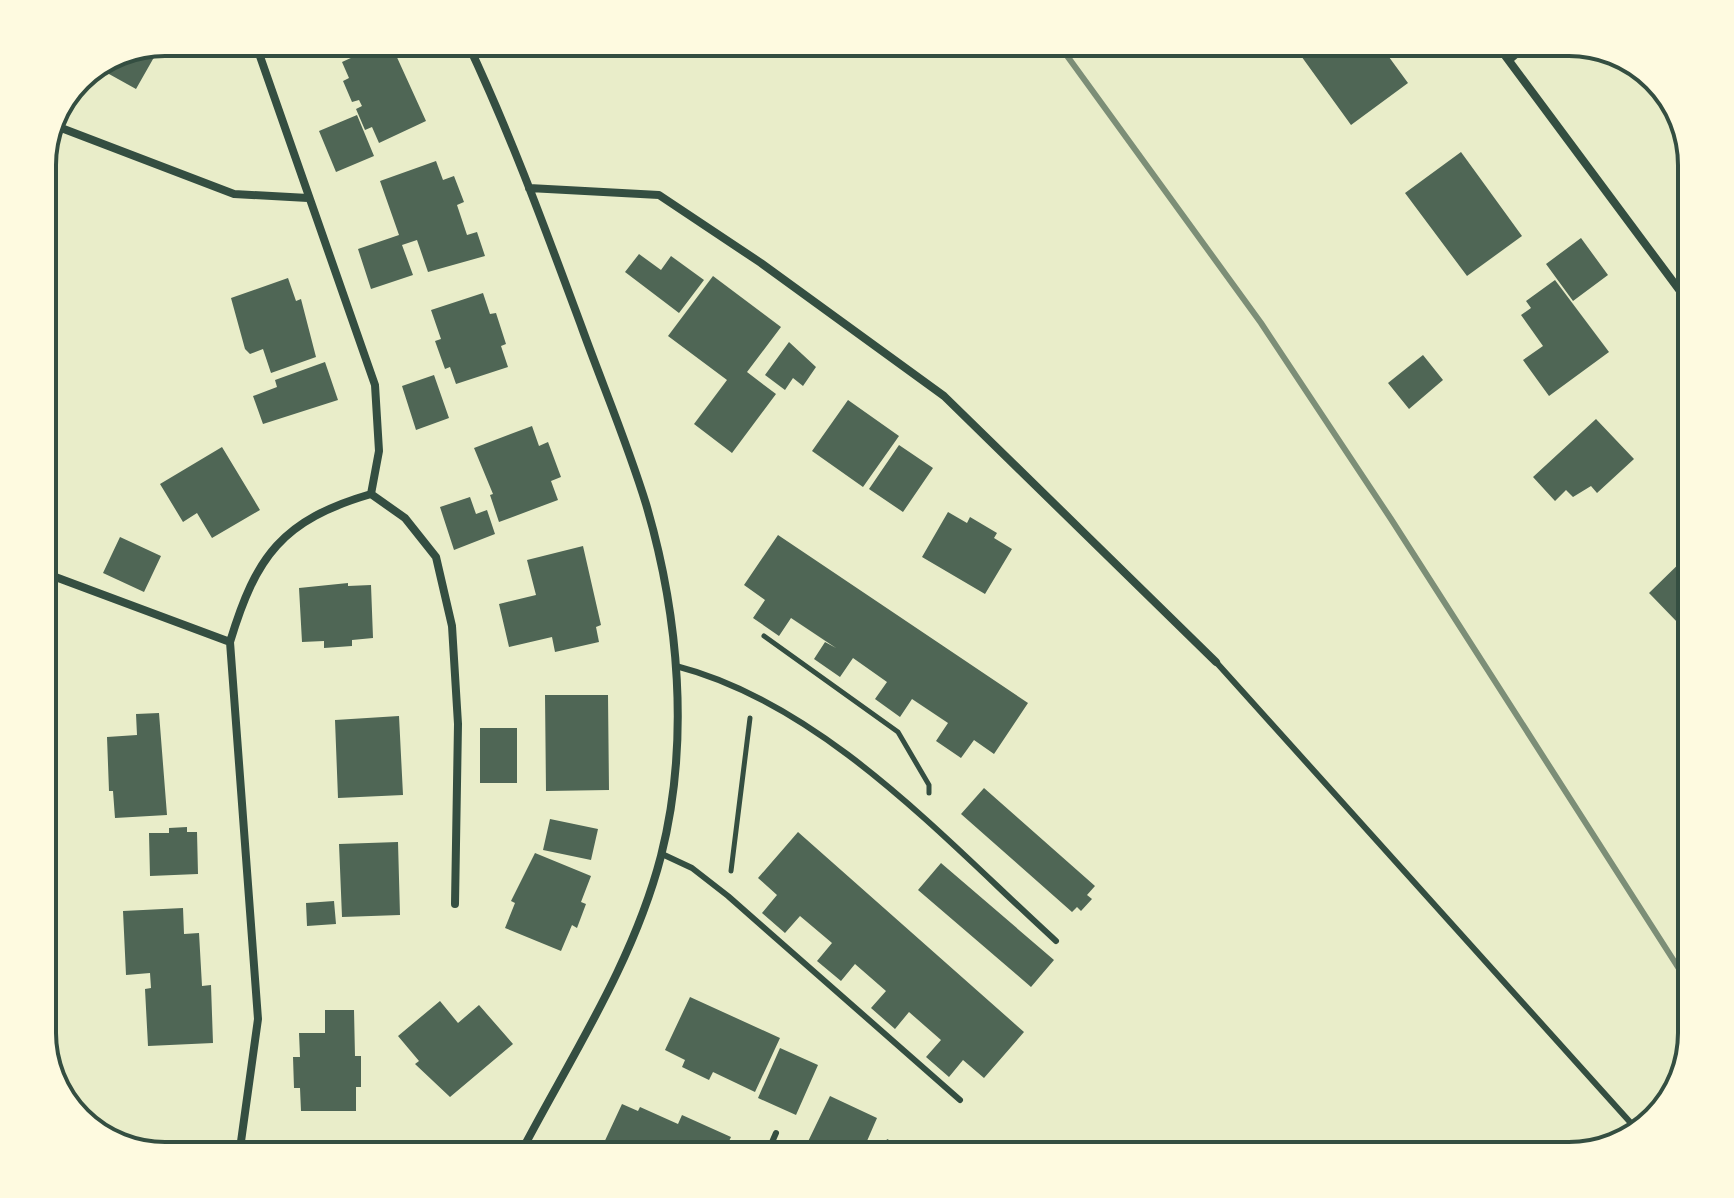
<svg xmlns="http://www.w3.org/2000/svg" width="1734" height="1198" font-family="'Sofia Sans Condensed',sans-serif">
<rect width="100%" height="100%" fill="#e9edc9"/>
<!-- building -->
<path fill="#4f6655" d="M 386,42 L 390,42 L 426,121 L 379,143 L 372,127 L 365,130 L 356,109 L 362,106 L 359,100 L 352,102 L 343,81 L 349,78 L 342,62 Z
M 1181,42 L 1210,42 L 1193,56 Z
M 1291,42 L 1378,42 L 1408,83 L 1351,125 Z
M 150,48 L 157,52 L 136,89 L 100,69 Z
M 93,72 L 83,88 L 75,84 L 78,78 Z
M 357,115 L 374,156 L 336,172 L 319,131 Z
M 1461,152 L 1522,236 L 1467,276 L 1405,193 Z
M 436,161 L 443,180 L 454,176 L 464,202 L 457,205 L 467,235 L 477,232 L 485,256 L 428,272 L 417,240 L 402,245 L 413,275 L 371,289 L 358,249 L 399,235 L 380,181 Z
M 1581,238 L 1608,275 L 1573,301 L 1546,264 Z
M 639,254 L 661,270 L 671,256 L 704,280 L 679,313 L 625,272 Z
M 713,276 L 781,327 L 747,372 L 776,394 L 732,453 L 694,424 L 727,380 L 668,336 Z
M 288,278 L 296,301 L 301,299 L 316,357 L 271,373 L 263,349 L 250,354 L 245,349 L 231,298 Z
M 1555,280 L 1609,352 L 1549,396 L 1523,360 L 1543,346 L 1521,315 L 1531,308 L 1526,301 Z
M 483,293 L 490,314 L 496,313 L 506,344 L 501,346 L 508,367 L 456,384 L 450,367 L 445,369 L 435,341 L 441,339 L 431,310 Z
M 789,342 L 816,367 L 803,386 L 793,378 L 785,390 L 765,375 Z
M 1423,355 L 1443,380 L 1409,409 L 1388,383 Z
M 325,362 L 338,400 L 263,424 L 253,396 L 277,387 L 275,380 Z
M 434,375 L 449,418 L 416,430 L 402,386 Z
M 848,400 L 899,436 L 863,487 L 812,451 Z
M 1596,419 L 1634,459 L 1597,493 L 1591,486 L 1573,497 L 1566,490 L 1555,501 L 1533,477 Z
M 532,426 L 539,446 L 548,442 L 561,477 L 551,481 L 558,500 L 499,522 L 490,495 L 493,494 L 474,448 Z
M 899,445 L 933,468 L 903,512 L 869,489 Z
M 222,447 L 260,510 L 212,538 L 197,513 L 183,522 L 160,484 Z
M 470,497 L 476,514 L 487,510 L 495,534 L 454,550 L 440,507 Z
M 948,512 L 967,523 L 970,517 L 997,533 L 994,538 L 1012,549 L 985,594 L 922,557 Z
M 778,535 L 1028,703 L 994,754 L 974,740 L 961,758 L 936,741 L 948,723 L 912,699 L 900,717 L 875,699 L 887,682 L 853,658 L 840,677 L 814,659 L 825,642 L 836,648 L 791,618 L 779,636 L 753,618 L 765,600 L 744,585 Z
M 120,537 L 161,556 L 144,592 L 103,573 Z
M 583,546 L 601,625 L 596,627 L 599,642 L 555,652 L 552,637 L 509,647 L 499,604 L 536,595 L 527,560 Z
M 1692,551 L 1692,614 L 1680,625 L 1649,593 Z
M 348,583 L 348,586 L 371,585 L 373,638 L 352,640 L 352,646 L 324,648 L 324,641 L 302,642 L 299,588 Z
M 545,695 L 608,695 L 609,790 L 546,791 Z
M 159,713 L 167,815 L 115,818 L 113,791 L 109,791 L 107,737 L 137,735 L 136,714 Z
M 399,716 L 403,795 L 338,798 L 335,720 Z
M 480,728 L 517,728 L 517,783 L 480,783 Z
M 984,788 L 1095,886 L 1087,895 L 1092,899 L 1081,911 L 1077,907 L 1072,912 L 961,814 Z
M 550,819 L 598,829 L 591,860 L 543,850 Z
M 187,827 L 187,832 L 197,832 L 198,874 L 150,876 L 149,833 L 169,833 L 169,828 Z
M 798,832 L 1024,1032 L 984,1078 L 963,1060 L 949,1077 L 926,1057 L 941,1040 L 909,1012 L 895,1029 L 871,1008 L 886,991 L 855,964 L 841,981 L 817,961 L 832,943 L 800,916 L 785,933 L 762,913 L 777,895 L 758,878 Z
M 398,842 L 400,915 L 342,917 L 339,844 Z
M 535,853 L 591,876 L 581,902 L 586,904 L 577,928 L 572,925 L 561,951 L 505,928 L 515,903 L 511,901 Z
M 941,863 L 1054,960 L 1031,987 L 918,890 Z
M 334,901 L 336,924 L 307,926 L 306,903 Z
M 183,908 L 184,934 L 199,933 L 202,986 L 211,985 L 213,1043 L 148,1046 L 145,989 L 151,988 L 150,973 L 126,975 L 123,911 Z
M 690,997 L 780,1038 L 755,1092 L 713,1072 L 709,1080 L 682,1067 L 685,1060 L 665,1050 Z
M 440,1001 L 458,1023 L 479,1005 L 513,1044 L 450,1097 L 415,1064 L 419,1061 L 398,1036 Z
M 325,1010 L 354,1010 L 355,1056 L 361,1056 L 361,1087 L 356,1087 L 356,1111 L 301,1111 L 300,1088 L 294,1088 L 293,1057 L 300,1057 L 299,1033 L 325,1033 Z
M 780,1048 L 818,1065 L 796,1115 L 758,1098 Z
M 830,1096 L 877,1118 L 867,1141 L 883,1149 L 887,1139 L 922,1156 L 801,1156 Z
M 622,1104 L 638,1111 L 640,1107 L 678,1124 L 682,1115 L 731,1137 L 722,1156 L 618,1156 L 602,1147 Z"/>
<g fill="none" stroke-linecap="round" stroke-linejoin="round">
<!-- path -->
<path stroke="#344e41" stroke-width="5" d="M 764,636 L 898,732 L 929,785 L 929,793
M 731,871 L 750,718"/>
<!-- service -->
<path stroke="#344e41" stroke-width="6" d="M 1216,662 L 1639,1132
M 676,666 C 824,704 946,841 1056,941
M 662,854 L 692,868 L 728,896 L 960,1100
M 766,1156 L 776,1133"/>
<!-- minor -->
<path stroke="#344e41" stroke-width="8" d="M 255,42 L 375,385 L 379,451 L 371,494
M 467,42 C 511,135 546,231 582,328 C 603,386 628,445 646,504 C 679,616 690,742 661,856 C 633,964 570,1058 519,1156
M 1495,42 L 1692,307
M 1509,60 L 1530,42
M 56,126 L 234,194 L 308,198
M 529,188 L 659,195 L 761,263 L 944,396 L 1216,662
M 42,572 L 230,642
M 239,1156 L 258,1019 L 230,642 C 256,556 282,520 371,494 L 405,518 L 436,557 L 452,626 L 458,724 L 455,904"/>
<!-- rail -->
<path stroke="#7c8e77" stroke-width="6" d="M 1057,42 L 1261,323 L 1391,519 L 1692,989"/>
</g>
<!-- crop -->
<path d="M0 0H1734V1198H0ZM165 56H1569A109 109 0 0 1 1678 165V1033A109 109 0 0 1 1569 1142H165A109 109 0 0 1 56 1033V165A109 109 0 0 1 165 56Z" fill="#fefae0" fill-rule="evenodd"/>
<path fill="none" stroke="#344e41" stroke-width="4" d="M165 56H1569A109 109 0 0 1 1678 165V1033A109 109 0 0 1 1569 1142H165A109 109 0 0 1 56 1033V165A109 109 0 0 1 165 56Z"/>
</svg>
